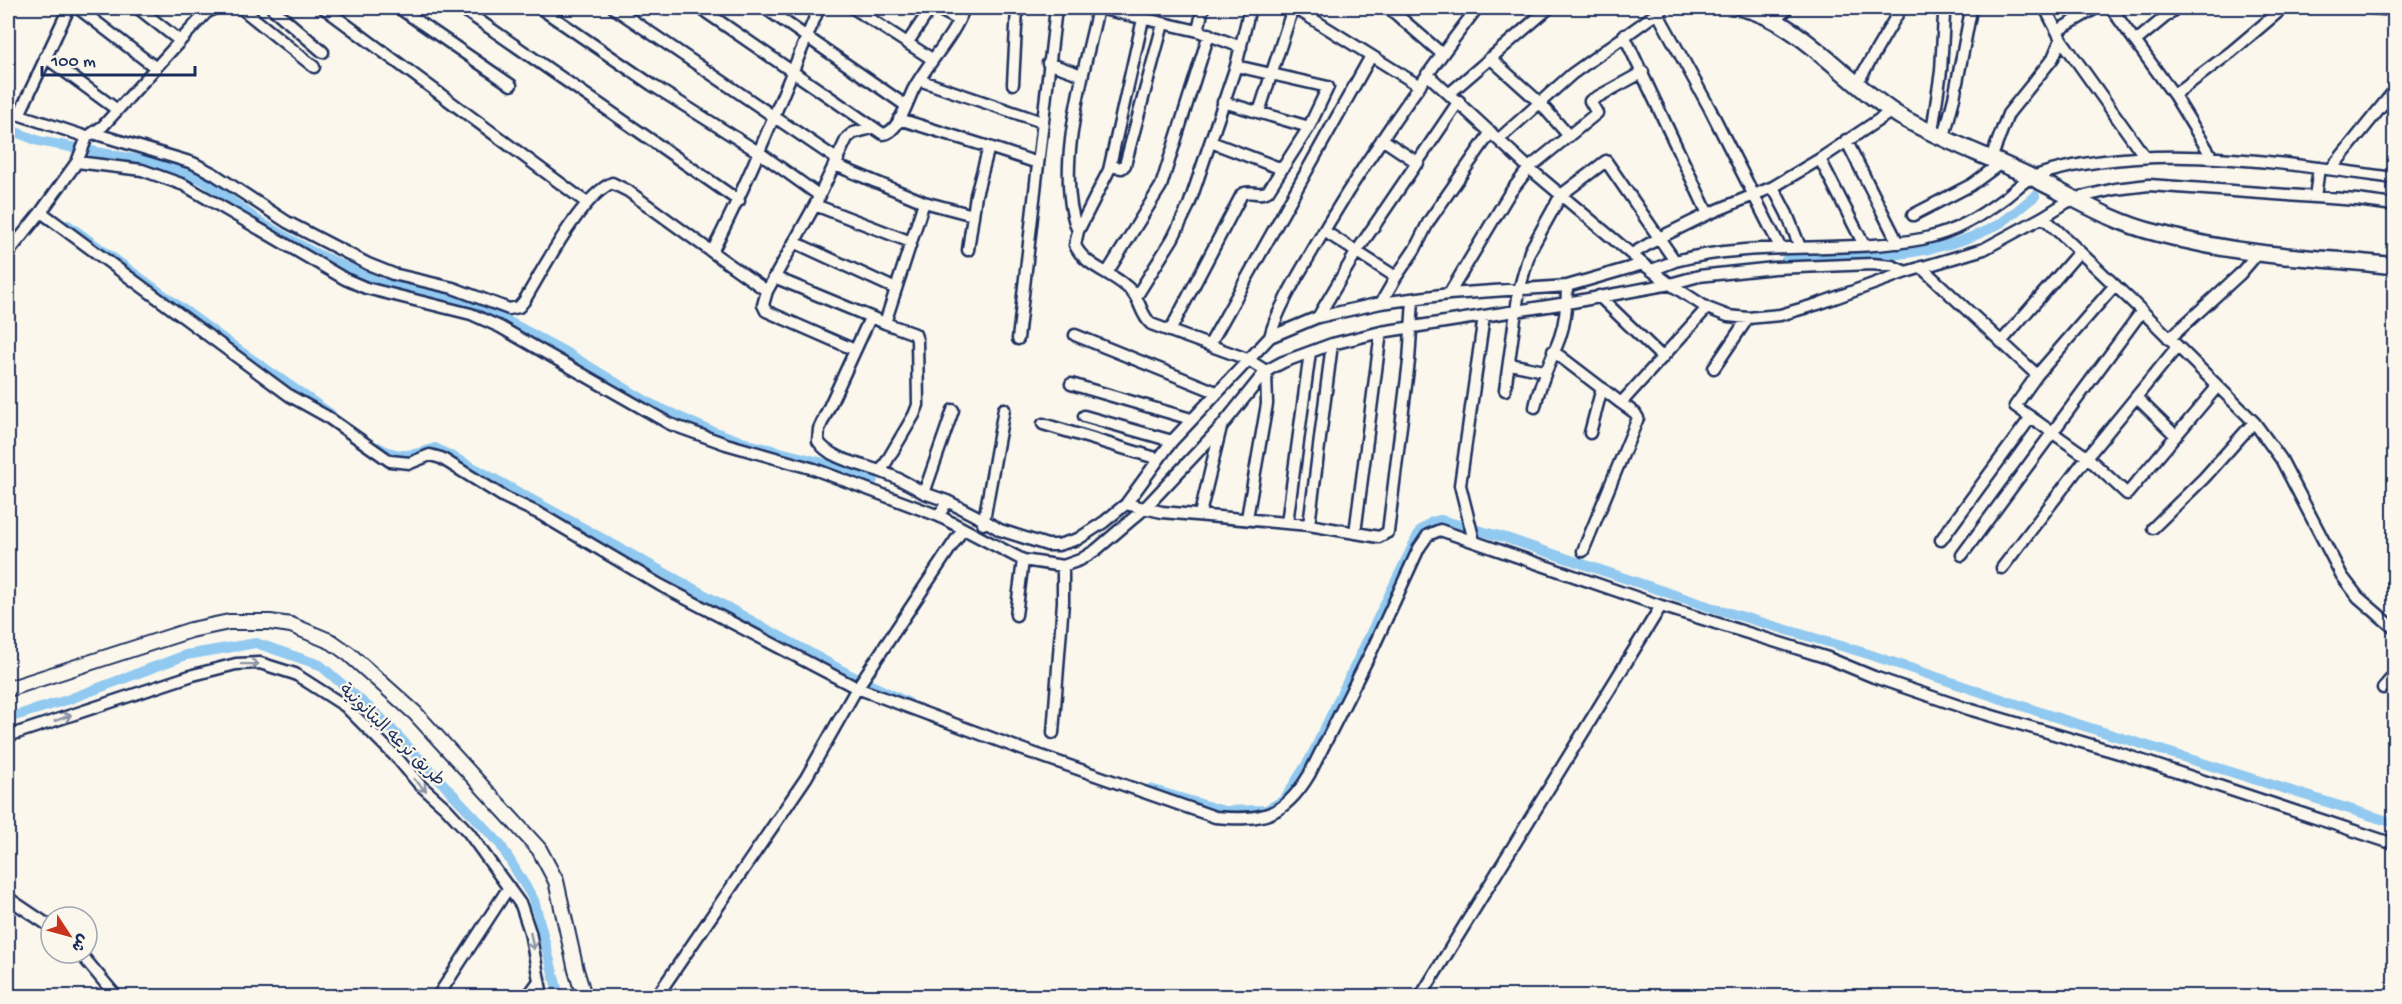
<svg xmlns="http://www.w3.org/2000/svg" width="2402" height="1004" font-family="'Gochi Hand','Playpen Sans Arabic',sans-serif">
<rect width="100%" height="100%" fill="#fbf7ec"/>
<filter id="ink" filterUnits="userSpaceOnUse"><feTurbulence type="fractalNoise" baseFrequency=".0167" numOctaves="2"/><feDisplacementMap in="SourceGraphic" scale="12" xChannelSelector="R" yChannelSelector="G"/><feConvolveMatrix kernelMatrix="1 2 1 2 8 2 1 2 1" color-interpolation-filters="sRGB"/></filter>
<g filter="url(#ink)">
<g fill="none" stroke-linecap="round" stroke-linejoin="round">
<!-- canal -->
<path stroke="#91c9f0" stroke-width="10" d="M 8,129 L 39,141 L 160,164 L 203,180 L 260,222 L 311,251 L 380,283 L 440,295 L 500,317 L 567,353 L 651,404 L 704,428 L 748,444 L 835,466 L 873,480
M 68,225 L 240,351 L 331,414
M 1786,260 C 1857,257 1935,260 1999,224 C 2012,216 2023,205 2035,196
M 378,447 C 396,459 415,456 435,448 L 478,470 L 850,675 L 909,703
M 8,718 L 67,700 L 186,655 L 256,643 L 320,665 L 380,717 L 500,844 L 534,900 L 559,996
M 1150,789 L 1224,811 L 1266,810 L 1284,800 L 1310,759 L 1420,531 L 1432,522 L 1441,520 L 1503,537 L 1713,608 L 1865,653 L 2052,716 L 2394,823"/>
<!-- minor casing -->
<g stroke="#1b2f5e" stroke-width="15">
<path id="minor" d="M 78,8 L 156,68
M 138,8 L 180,41
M 241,8 L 314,67
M 272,8 L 323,52
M 324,8 L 587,203
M 399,8 L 511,85
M 461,8 L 739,201
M 540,8 L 652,85 L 760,153 L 820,196
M 614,8 L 838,160
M 700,8 L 883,134 C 898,133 907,103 913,90 C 928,62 954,37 964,8
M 765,8 L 905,105
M 853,8 L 932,59
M 936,8 L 959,20
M 1098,8 L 1198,31 L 1241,47
M 1295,8 L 1418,85
M 1389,8 L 1441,53
M 2045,8 L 2061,39 L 2145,157
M 2111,8 L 2174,95 L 2212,157
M 2373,8 L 2394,10
M 1657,12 L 1710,109 L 1780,247
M 1143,19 L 1109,170 L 1078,231 L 1075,245 C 1085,268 1118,274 1133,293 C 1141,303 1141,315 1151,324 L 1247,359 L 1266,371
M 1773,20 L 1785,11 L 1787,8
M 1198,31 L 1203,8
M 2057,31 L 2096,8
M 1624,35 L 1708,214
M 2136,41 L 2176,8
M 908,42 L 931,8
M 45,57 L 116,109
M 1490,58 L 1539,102 L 1569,136
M 1048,63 L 1082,75
M 1427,74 L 1529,168 L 1643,264 L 1670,284 L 1707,308 L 1728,316 L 1748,318 L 1780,315 L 1818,304 L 1906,272 L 1984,249 L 2043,217 L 2072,199 L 2115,189 L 2149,185 L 2357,200 L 2394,205
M 919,80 L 1042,122
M 1013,84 L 1017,8
M 1856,85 L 1901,8
M 1450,93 L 1549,8
M 2174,95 L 2231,52 L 2283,8
M 1223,102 L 1309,127
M 8,111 L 87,137
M 1259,112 L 1293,8
M 19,115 L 69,8
M 899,119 L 989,147 L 976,195 L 968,250
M 1932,132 L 1941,71 L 1944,15
M 93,133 L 193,163 L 214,174 L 287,222 L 368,264 L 393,274 L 453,288 L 509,309 L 519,307 L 524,301 C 543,270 580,197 612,183 L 628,191 L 712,252 C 753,173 784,90 819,8
M 1944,137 L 1954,98 L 1970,15
M 1382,139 L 1418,163
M 1499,139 L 1572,74 L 1664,8
M 1846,140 L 1898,243
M 1211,142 L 1282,169
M 989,147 L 1038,163
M 1820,159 L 1864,245
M 1991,159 L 2008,114 L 2053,58 L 2061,39
M 77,162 L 142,170 L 184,185 L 345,279 L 366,288 L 471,314 L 500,327 L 670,424 L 726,444 L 814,469 L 939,516 L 947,501
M 835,165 L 924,202
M 1110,166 L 1122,168 L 1125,165 L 1163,24
M 2331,169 L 2394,91
M 1773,187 L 1787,214 L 1800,247
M 2315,197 L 2319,168
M 815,205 L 911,242
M 41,212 L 290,396 L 326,416 L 390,461 L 410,463 L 430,455 L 441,458 L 504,497 L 540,514 L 660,585 L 857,688 L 1021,749 L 1215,817 C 1262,821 1284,817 1309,775 L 1373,648 L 1419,548 L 1428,535 L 1440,530 L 1661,606 L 1828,658 L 1874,677 L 1965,708 L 2119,753 L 2394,844
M 1913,215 L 1971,185 L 2001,163
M 2043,217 L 2142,311 L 2254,422 L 2204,478 L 2153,528
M 1078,231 C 1053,171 1085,69 1098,8
M 1324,231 L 1396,277 L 1415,249 L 1429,221 L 1491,132
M 794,242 L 896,289
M 712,252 L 767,291 L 815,205 L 847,138 L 853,133 L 872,128
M 8,253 L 41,212 L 77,162 L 87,137 L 103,126 L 180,41 L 206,13 L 215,8
M 1632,254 L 1659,238 L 1708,214 L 1773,187 L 1820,159 L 1892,111
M 1921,267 L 2037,375
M 1652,270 L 1675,261
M 1107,273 L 1161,186 L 1209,34
M 774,277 L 885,323 L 924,202 L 973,215
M 2115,285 L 2037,375 L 2015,406 L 2087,457 L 2127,494 L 2217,387
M 767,291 L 763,305 L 766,311 L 855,350
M 1449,294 L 1509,194 L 1529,168 L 1597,113 L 1590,101 L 1643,72
M 1599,296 L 1662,357
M 1136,297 L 1173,238 L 1189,205 L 1236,66 L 1250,8
M 1381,303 L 1396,277
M 1318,317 L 1357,251 L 1459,101
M 870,318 L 819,429 L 818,441 C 830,460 862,464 882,472 C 896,477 911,485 924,493
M 1170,331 L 1242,194 C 1250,189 1259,197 1268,191 L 1309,127 L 1328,87 L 1236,66
M 1075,335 L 1216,392
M 1270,337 C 1276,312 1297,277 1310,255 C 1359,168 1417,87 1477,8
M 1018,339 L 1056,8
M 2169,339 L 2240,274 L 2258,253
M 2001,342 L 2079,252
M 1210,344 L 1371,56
M 1553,351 L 1621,403 L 1707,308
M 1510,364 L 1544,371
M 1714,368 L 1748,318
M 1071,384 L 1191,419
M 1505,390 L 1519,290 L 1530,251 L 1561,195 L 1606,161 L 1675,261 C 1756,240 1841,254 1922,239 C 1956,232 1979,217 2006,197 C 2015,190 2025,179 2035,176 C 2146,140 2281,163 2394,178
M 2136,397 L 2176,436
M 1535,407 C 1540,380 1551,362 1560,337 C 1566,320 1567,303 1567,286
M 1004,409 L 984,520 L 1000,530 L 1047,545 L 1058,545 L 1078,539 L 1104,522 L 1126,504 L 1172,441 L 1270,337 L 1318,317 L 1381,303 L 1449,294 L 1567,286 L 1643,264
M 953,410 L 924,493 L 947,501 L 984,520 L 983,524
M 1084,416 L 1172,441
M 2254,422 L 2281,459 L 2342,576 L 2358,597 L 2394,628
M 1043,424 L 1159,459
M 1590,433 L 1602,388
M 881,471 L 914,415 L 918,405 L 917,340 L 915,334 L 885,323
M 1126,504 L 1162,512 L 1309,525 L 1379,537 L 1388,532 L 1409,361 L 1413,300
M 1200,514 L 1221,427
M 939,516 L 1023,560 L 1063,566 L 1080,560 L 1096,550 L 1144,509 L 1221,427 L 1266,371 L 1283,362 L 1332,344 L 1381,332 L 1567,303 L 1670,284 L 1699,276 L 1774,268 L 1872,264 L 1892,266 L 1906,272
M 1247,518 L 1267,404 L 1266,371
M 1287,523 L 1310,352
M 1309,525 L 1332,344
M 1355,533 L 1381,332
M 1941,540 L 2031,417
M 1474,541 L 1460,485 L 1484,316
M 1583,551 L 1638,418 L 1635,413 L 1621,403
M 1962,555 L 2142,311
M 2002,568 L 2087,457 L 2177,347
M 1016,615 L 1023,560
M 2383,688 L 2394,675
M 1053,733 L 1063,602 L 1063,566
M 8,736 L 193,675 L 236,664 L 260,663 L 295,674 L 345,706 L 398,759 L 419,784 L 446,808 L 469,833 L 521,905 L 530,932 L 542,996
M 8,898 L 51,927
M 80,953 L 116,996
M 438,996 L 509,887
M 528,996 L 539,981
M 657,996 L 806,778 L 857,688 L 963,529
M 1421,996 L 1661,606"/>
</g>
<!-- tertiary casing -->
<g stroke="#1b2f5e" stroke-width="18">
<path id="tertiary" d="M 8,689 L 191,630 L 229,622 L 270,622 L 291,625 L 332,642 L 349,654 L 415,713 L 539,849 L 556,881 L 576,970 L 584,996"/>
</g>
<!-- secondary casing -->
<g stroke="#1b2f5e" stroke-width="20">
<path id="secondary" d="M 1742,8 C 1799,20 1850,87 1901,117 C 1942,140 1987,156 2029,176 C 2071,196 2111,222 2157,233 C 2190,242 2225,249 2259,253 C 2304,259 2349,260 2394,266"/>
</g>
<!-- minor -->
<use href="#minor" stroke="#fbf7ec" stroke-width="10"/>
<!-- tertiary -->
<use href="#tertiary" stroke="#fbf7ec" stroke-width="14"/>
<!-- secondary -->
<use href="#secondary" stroke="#fbf7ec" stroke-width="15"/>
</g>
<!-- one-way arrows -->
<defs><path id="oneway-shaft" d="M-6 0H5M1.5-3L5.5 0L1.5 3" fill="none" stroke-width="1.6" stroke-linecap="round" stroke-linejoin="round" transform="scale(1.5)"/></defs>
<g stroke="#8b93a5">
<use href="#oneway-shaft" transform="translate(250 664) rotate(-1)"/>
<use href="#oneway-shaft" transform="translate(63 718) rotate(-20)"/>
<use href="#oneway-shaft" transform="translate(420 785) rotate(45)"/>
<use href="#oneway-shaft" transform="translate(532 941) rotate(79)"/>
</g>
</g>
<g text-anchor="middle" stroke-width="4.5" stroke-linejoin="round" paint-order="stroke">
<!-- street labels -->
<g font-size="18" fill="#1b2f5e" stroke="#fbf7ec">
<text transform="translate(393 734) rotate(44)" y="6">طريق ترعه البتانونية</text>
</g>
</g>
<!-- margin -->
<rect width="2402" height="1004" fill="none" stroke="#fbf7ec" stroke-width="30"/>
<rect x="15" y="15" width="2372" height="974" fill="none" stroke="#1b2f5e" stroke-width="2" filter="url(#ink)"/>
<!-- north arrow -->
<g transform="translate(69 935) rotate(126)"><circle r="28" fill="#fbf7ec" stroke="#a1a7b3" stroke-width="1.5"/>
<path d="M0-4.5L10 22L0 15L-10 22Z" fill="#c8321e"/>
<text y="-9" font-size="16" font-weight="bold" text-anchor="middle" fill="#1b2f5e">ش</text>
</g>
<!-- scale -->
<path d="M42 66v9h153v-9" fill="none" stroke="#1b2f5e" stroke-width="3"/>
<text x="51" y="66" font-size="18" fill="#1b2f5e" stroke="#fbf7ec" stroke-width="4.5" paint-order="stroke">100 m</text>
</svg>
